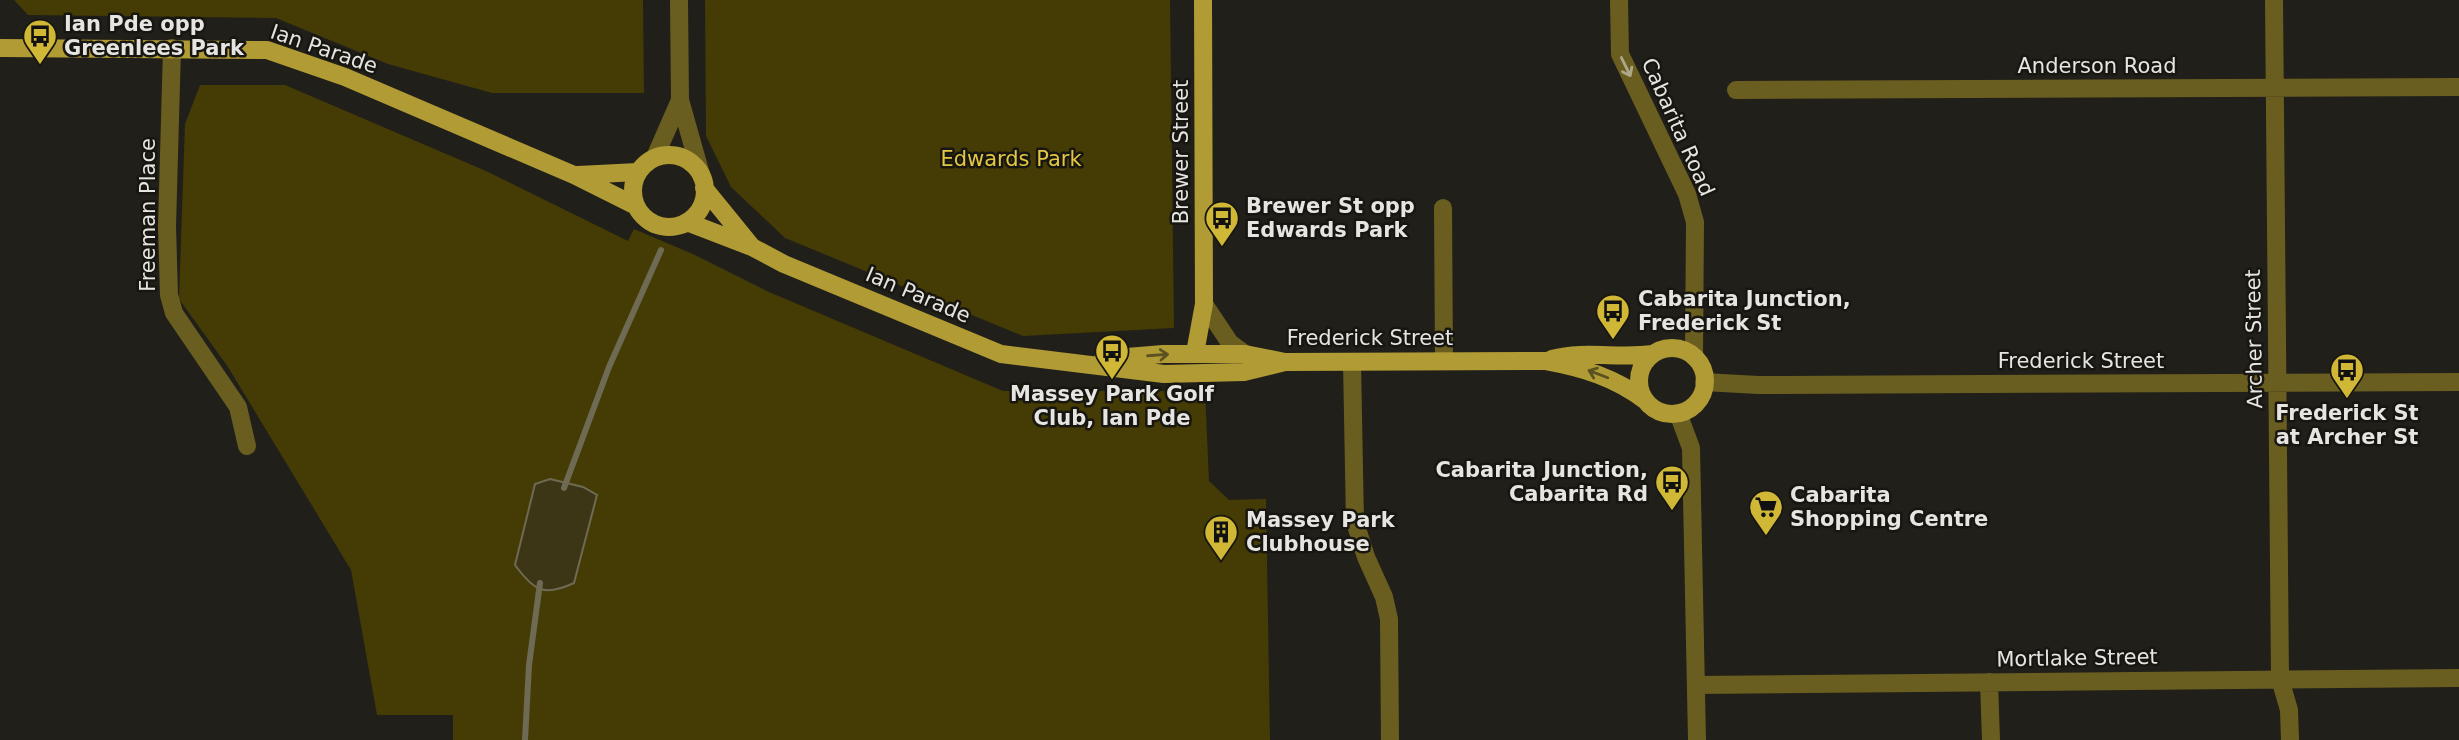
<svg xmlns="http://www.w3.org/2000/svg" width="2459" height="740" font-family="'DejaVu Sans',sans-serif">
<rect width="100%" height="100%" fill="#201f19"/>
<!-- green -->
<path fill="#453b05" d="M 14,0 L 643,0 L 644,93 L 492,93 L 388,64 L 276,18 L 28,15 Z
M 705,0 L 1170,0 L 1174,328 L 1023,336 L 785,238 L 731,187 L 706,136 Z
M 200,85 L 285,85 L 486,171 L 628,241 L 634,229 L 695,255 L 769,292 L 1003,391 L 1205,391 L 1209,481 L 1229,500 L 1266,499 L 1270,740 L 453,740 L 453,715 L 377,715 L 351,570 L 228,367 L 179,299 L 185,124 Z"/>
<!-- water -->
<path fill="#3c3516" stroke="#6f6a53" stroke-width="2" d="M 550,479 L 583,487 L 597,495 L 574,583 C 544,597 534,591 515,565 L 535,484 Z"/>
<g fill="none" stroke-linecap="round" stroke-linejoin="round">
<!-- stream -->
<path stroke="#6f6a53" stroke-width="6" d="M 564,488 L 609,367 L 661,250
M 525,740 L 529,665 L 540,583"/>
<!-- minor -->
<path stroke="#6a5d20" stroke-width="18" d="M 679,0 L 680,100 L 702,178
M 1619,0 L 1620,54 L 1687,194 L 1695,222 L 1694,357
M 2274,0 L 2280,679 L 2289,710 L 2290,740
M 172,48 L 167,226 L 169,295 L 174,313 L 238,407 L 247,446
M 1736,90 L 2459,87
M 655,157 L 680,100
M 1443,208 L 1444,361
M 1204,304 L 1230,343 L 1245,354
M 1352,362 L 1355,522 L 1366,557 L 1384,597 L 1389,619 L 1390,740
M 1704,382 L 1758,385 L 2459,382
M 1678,413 L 1691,448 L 1697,740
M 1989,682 L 1991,740
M 1696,685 L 2459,678"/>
<!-- major -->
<path stroke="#b19b34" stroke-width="18" d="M 0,48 L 267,50 L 345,77 L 574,175 L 636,206
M633 191a36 36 0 1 1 72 0a36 36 0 1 1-72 0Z
M 578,175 L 638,172
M 704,188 L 752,247
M 687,222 L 752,247 L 784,264 L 1001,354 L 1164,374 L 1244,372 L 1285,362
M1639 381a33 33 0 1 1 66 0a33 33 0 1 1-66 0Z
M 1195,353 L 1204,304 L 1203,0
M 1103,359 L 1163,354 L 1245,354 L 1285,362 L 1545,361 C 1583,368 1614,377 1646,401
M 1552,359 C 1585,350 1619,359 1653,354"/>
</g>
<!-- one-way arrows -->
<defs><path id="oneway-shaft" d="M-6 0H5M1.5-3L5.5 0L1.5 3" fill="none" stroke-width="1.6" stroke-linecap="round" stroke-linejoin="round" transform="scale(1.75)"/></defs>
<use stroke="#aea88a" href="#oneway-shaft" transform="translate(1626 67) rotate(64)"/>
<g stroke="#5c5220">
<use href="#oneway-shaft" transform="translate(1158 355) rotate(-4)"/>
<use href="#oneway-shaft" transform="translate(1598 374) rotate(-159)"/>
</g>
<!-- icons -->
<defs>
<g id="bus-pin" transform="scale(1.75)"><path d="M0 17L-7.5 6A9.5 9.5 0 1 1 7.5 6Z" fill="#d1b736" stroke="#171610"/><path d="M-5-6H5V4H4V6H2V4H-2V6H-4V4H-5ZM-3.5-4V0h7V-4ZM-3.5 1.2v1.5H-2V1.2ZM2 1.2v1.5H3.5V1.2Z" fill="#111"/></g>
<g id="supermarket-pin" transform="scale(1.75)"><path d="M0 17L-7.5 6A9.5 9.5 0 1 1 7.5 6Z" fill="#d1b736" stroke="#171610"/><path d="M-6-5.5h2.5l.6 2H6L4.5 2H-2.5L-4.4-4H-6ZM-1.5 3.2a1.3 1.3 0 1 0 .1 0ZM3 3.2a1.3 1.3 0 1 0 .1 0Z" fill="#111"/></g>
<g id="building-pin" transform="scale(1.75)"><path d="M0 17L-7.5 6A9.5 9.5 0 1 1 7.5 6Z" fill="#d1b736" stroke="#171610"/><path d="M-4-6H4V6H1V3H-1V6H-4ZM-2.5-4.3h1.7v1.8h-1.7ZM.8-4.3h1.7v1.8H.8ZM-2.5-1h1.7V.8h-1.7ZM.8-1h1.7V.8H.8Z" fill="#111"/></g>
</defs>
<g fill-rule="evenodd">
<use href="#bus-pin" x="40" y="36"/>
<use href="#bus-pin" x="1222" y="218"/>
<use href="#bus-pin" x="1613" y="311"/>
<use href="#bus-pin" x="1112" y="351"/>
<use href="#bus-pin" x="2347" y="370"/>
<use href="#bus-pin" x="1672" y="482"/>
<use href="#supermarket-pin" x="1766" y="507"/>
<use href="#building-pin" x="1221" y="532"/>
</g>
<g text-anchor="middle" stroke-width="5" stroke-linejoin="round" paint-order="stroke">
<!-- poi labels -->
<g font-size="21" font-weight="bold" fill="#e6e5e1" stroke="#171610" text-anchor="start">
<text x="64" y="31">Ian Pde opp<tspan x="64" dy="24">Greenlees Park</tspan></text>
<text x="1246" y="213">Brewer St opp<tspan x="1246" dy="24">Edwards Park</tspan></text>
<text x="1638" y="306">Cabarita Junction,<tspan x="1638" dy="24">Frederick St</tspan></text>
<text x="1112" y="401" text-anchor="middle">Massey Park Golf<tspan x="1112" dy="24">Club, Ian Pde</tspan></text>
<text x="2347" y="420" text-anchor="middle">Frederick St<tspan x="2347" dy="24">at Archer St</tspan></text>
<text x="1648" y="477" text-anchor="end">Cabarita Junction,<tspan x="1648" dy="24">Cabarita Rd</tspan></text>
<text x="1790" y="502">Cabarita<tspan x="1790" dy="24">Shopping Centre</tspan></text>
<text x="1246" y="527">Massey Park<tspan x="1246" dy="24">Clubhouse</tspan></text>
</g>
<!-- street labels -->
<g font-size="21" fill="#e6e5e1" stroke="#171610">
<text transform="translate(324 49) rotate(19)" y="7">Ian Parade</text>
<text x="2097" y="73">Anderson Road</text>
<text transform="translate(1678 127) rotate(66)" y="7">Cabarita Road</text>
<text transform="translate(1181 152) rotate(-90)" y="7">Brewer Street</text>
<text transform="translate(148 215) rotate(-90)" y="7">Freeman Place</text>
<text transform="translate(918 295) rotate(23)" y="7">Ian Parade</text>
<text x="1370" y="345">Frederick Street</text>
<text transform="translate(2254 339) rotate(-91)" y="7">Archer Street</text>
<text x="2081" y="368">Frederick Street</text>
<text transform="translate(2077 658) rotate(-1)" y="7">Mortlake Street</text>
</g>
<!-- park labels -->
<g font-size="21" fill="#e3c741" stroke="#171610">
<text x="1011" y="166">Edwards Park</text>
</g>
</g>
</svg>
